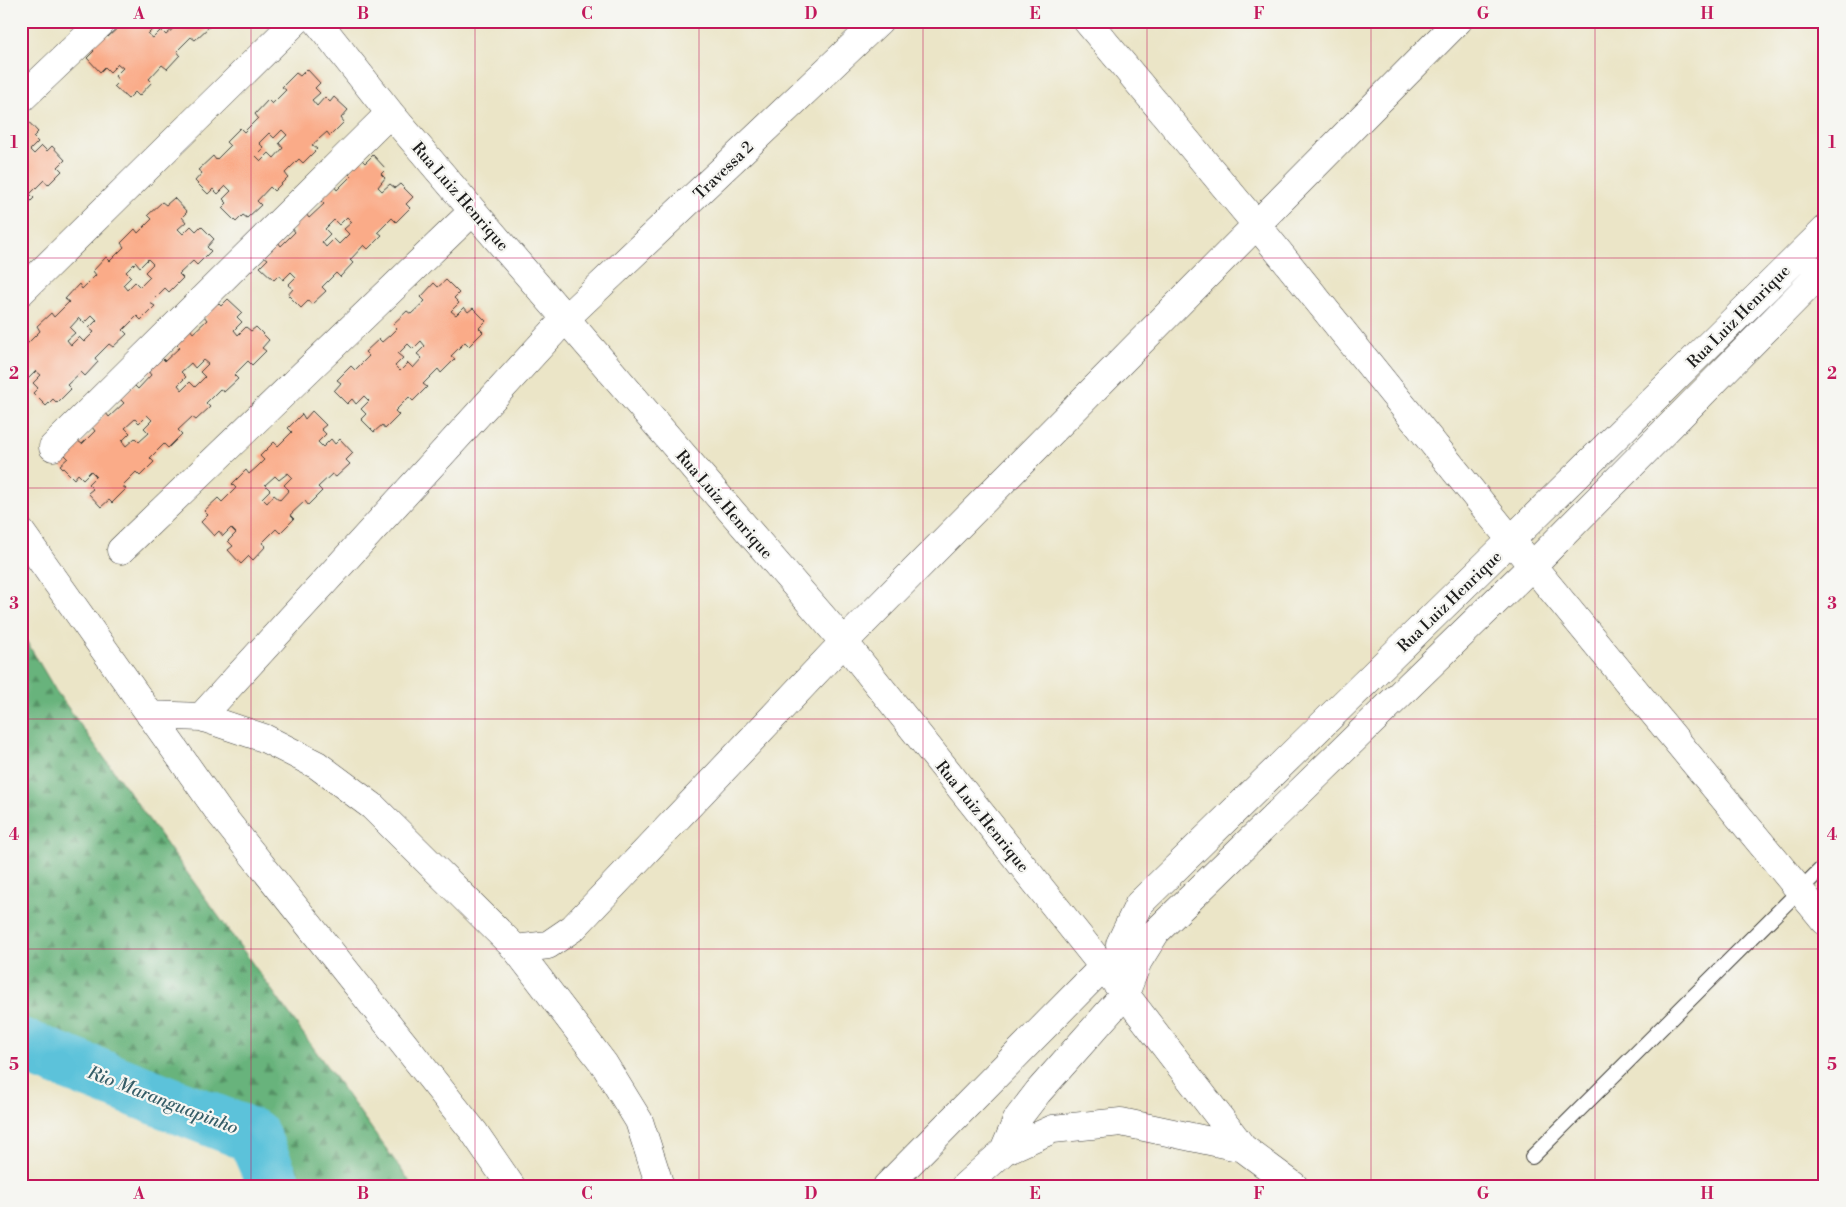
<svg xmlns="http://www.w3.org/2000/svg" width="1846" height="1207" font-family="'Libre Bodoni',serif">
<defs>
<pattern id="forest-firs" width="22" height="20" patternUnits="userSpaceOnUse" patternTransform="scale(1.25)"><rect width="22" height="20" fill="#68b37c"/><path d="M5 1l3.5 6h-7zM16 11l3.5 6h-7z" fill="#559165"/></pattern>
</defs>
<rect width="100%" height="100%" fill="#f6f6f2"/>
<filter id="ink" filterUnits="userSpaceOnUse"><feTurbulence type="fractalNoise" baseFrequency=".02" numOctaves="2"/><feDisplacementMap in="SourceGraphic" scale="10" xChannelSelector="R" yChannelSelector="G"/><feConvolveMatrix kernelMatrix="1 2 1 2 8 2 1 2 1" color-interpolation-filters="sRGB"/></filter>
<filter id="wash" filterUnits="userSpaceOnUse"><feTurbulence type="fractalNoise" baseFrequency=".0096" numOctaves="4" result="noise"/><feDisplacementMap in="SourceGraphic" scale="20" xChannelSelector="R" yChannelSelector="G"/><feGaussianBlur stdDeviation="1.12" result="paint"/><feColorMatrix in="noise" values="0 0 0 0 0 0 0 0 0 0 0 0 0 0 0 0 0 1.4 0 .05"/><feComposite in="paint" operator="in"/></filter>
<g filter="url(#wash)">
<rect width="100%" height="100%" fill="#ebe5c7"/>
<!-- forest -->
<path fill="url(#forest-firs)" stroke="#42684c" d="M 21,632 L 56,691 L 413,1186 L 275,1186 L 253,1136 L 21,1045 Z"/>
<g fill="none" stroke-linecap="round" stroke-linejoin="round">
<!-- river -->
<path stroke="#5cc2da" stroke-width="54" d="M 21,1045 L 253,1136 L 275,1186"/>
</g>
<g id="blocks">
<!-- building -->
<path fill="#faab88" fill-rule="evenodd" d="M 120,21 L 152,21 L 156,26 L 148,34 L 153,38 L 161,30 L 166,35 L 176,26 L 171,21 L 206,21 L 205,23 L 209,27 L 195,40 L 191,37 L 177,51 L 180,55 L 167,69 L 162,65 L 149,79 L 152,82 L 139,96 L 135,92 L 128,99 L 114,86 L 119,81 L 115,76 L 123,68 L 118,64 L 110,72 L 105,67 L 100,72 L 87,58 L 94,51 L 90,47 L 105,33 L 108,37 L 122,24 Z
M 307,69 L 320,83 L 315,88 L 320,93 L 312,100 L 317,106 L 325,97 L 330,102 L 334,97 L 348,110 L 341,118 L 344,122 L 330,136 L 327,132 L 312,145 L 317,149 L 303,163 L 299,159 L 285,173 L 288,177 L 274,191 L 270,187 L 257,201 L 261,205 L 247,218 L 243,215 L 236,222 L 222,208 L 227,203 L 223,199 L 231,191 L 226,186 L 218,194 L 213,189 L 208,194 L 195,181 L 202,173 L 198,170 L 213,156 L 216,160 L 230,146 L 226,142 L 240,128 L 244,132 L 258,118 L 255,114 L 268,100 L 272,104 L 286,90 L 282,87 L 296,73 L 300,76 ZM 282,130 L 287,135 L 279,143 L 283,148 L 274,158 L 269,153 L 261,161 L 256,156 L 264,148 L 259,143 L 269,133 L 274,138 Z
M 25,118 L 38,132 L 33,137 L 38,142 L 30,150 L 34,154 L 42,146 L 47,151 L 52,146 L 65,160 L 58,167 L 62,171 L 48,185 L 44,180 L 30,194 L 34,198 L 21,211 L 21,122 Z
M 373,155 L 386,169 L 381,174 L 385,178 L 378,187 L 382,191 L 390,184 L 395,188 L 400,184 L 413,197 L 406,204 L 410,208 L 396,222 L 392,218 L 378,232 L 382,235 L 368,249 L 364,245 L 350,260 L 353,263 L 340,277 L 336,273 L 322,287 L 326,291 L 312,304 L 308,301 L 301,308 L 288,295 L 293,289 L 288,285 L 296,277 L 291,272 L 283,280 L 279,275 L 274,280 L 260,267 L 268,259 L 264,256 L 278,242 L 281,246 L 295,232 L 292,228 L 306,214 L 309,218 L 324,204 L 320,200 L 334,186 L 337,190 L 351,176 L 348,173 L 361,159 L 365,163 ZM 347,217 L 352,222 L 344,229 L 349,234 L 339,244 L 334,239 L 326,247 L 322,242 L 330,234 L 325,229 L 334,220 L 339,225 Z
M 174,198 L 187,212 L 182,217 L 186,222 L 178,229 L 183,234 L 191,226 L 196,231 L 201,226 L 214,239 L 207,247 L 211,251 L 197,265 L 193,261 L 179,274 L 183,278 L 169,292 L 165,288 L 150,303 L 155,306 L 141,320 L 137,316 L 123,330 L 127,334 L 113,347 L 109,344 L 95,358 L 98,362 L 85,376 L 81,372 L 67,385 L 71,389 L 57,403 L 53,399 L 46,406 L 33,393 L 38,388 L 33,383 L 41,375 L 36,371 L 28,379 L 23,374 L 21,376 L 21,342 L 23,340 L 27,344 L 40,331 L 37,326 L 51,313 L 54,317 L 69,302 L 65,299 L 79,284 L 82,289 L 96,275 L 93,271 L 106,257 L 110,261 L 124,247 L 121,243 L 135,229 L 138,233 L 152,219 L 148,215 L 162,202 L 166,205 ZM 148,259 L 153,264 L 145,272 L 150,277 L 140,287 L 135,282 L 127,290 L 123,285 L 131,277 L 126,272 L 136,262 L 140,267 ZM 92,315 L 97,320 L 89,328 L 94,332 L 84,342 L 79,337 L 71,345 L 67,340 L 75,333 L 70,328 L 79,318 L 84,323 Z
M 446,280 L 459,293 L 454,298 L 459,303 L 451,311 L 456,315 L 464,307 L 468,312 L 473,308 L 486,321 L 479,328 L 483,332 L 469,346 L 465,342 L 451,356 L 455,359 L 441,373 L 438,369 L 423,384 L 427,387 L 413,401 L 409,397 L 395,411 L 399,415 L 385,429 L 382,425 L 374,432 L 361,419 L 366,414 L 361,409 L 369,401 L 364,396 L 356,404 L 352,399 L 347,404 L 334,391 L 341,383 L 337,380 L 351,366 L 355,370 L 369,356 L 365,352 L 379,339 L 382,342 L 390,335 L 397,328 L 393,324 L 407,311 L 411,314 L 425,301 L 421,297 L 434,283 L 438,287 ZM 421,341 L 425,346 L 417,354 L 422,358 L 413,368 L 408,363 L 400,371 L 395,366 L 403,358 L 398,354 L 408,344 L 413,349 Z
M 228,299 L 242,312 L 237,317 L 242,322 L 234,330 L 238,335 L 246,327 L 251,331 L 256,327 L 269,340 L 262,348 L 266,351 L 252,365 L 248,361 L 234,375 L 238,379 L 224,392 L 220,389 L 206,403 L 210,407 L 196,420 L 192,417 L 178,430 L 182,434 L 168,448 L 164,444 L 150,458 L 154,462 L 140,476 L 136,472 L 122,486 L 126,489 L 112,503 L 109,500 L 101,507 L 88,493 L 93,489 L 88,484 L 96,476 L 91,471 L 83,479 L 78,474 L 74,479 L 60,465 L 68,458 L 64,454 L 78,441 L 82,444 L 95,431 L 92,427 L 106,413 L 109,417 L 124,403 L 120,399 L 134,385 L 138,389 L 151,375 L 148,371 L 162,358 L 165,361 L 180,347 L 176,343 L 190,329 L 193,333 L 207,320 L 204,316 L 217,302 L 221,306 ZM 203,360 L 208,364 L 200,372 L 205,377 L 195,387 L 190,382 L 182,390 L 178,385 L 186,377 L 181,372 L 191,363 L 195,368 ZM 147,415 L 152,420 L 144,428 L 149,433 L 139,442 L 135,438 L 126,446 L 122,441 L 130,433 L 125,428 L 135,419 L 139,423 Z
M 312,411 L 326,425 L 321,429 L 326,434 L 318,442 L 323,447 L 331,439 L 335,444 L 340,439 L 353,453 L 346,460 L 350,464 L 336,477 L 332,474 L 318,487 L 322,491 L 308,505 L 305,501 L 290,515 L 294,519 L 280,533 L 276,529 L 262,543 L 266,546 L 253,560 L 249,556 L 241,564 L 228,550 L 233,546 L 228,541 L 236,533 L 231,528 L 223,536 L 219,531 L 214,536 L 201,522 L 208,515 L 204,511 L 218,498 L 222,502 L 236,488 L 232,484 L 246,470 L 249,474 L 257,467 L 264,460 L 260,456 L 274,442 L 278,446 L 292,432 L 288,428 L 302,414 L 305,419 ZM 288,473 L 292,477 L 284,485 L 289,490 L 280,500 L 274,495 L 267,503 L 262,498 L 270,490 L 265,485 L 275,476 L 279,480 Z"/>
</g>
</g>
<g filter="url(#ink)">
<use href="#blocks" fill-opacity="0" stroke="#3b3a36" stroke-width="1"/>
<g fill="none" stroke-linecap="round" stroke-linejoin="round">
<!-- service casing -->
<g stroke="#3b3a36" stroke-width="16">
<path id="service" d="M 1532,1157 L 1825,865"/>
</g>
<!-- minor casing -->
<g stroke="#3b3a36" stroke-width="29">
<path id="minor" d="M 317,21 L 390,113 L 473,211 L 844,642 L 1125,994 L 1243,1148 L 1294,1186
M 1087,21 L 1256,224 L 1511,540 L 1825,921
M 21,99 L 103,21
M 21,292 L 296,21
M 53,447 L 390,113
M 21,532 L 219,812 L 474,1132 L 511,1186
M 121,550 L 473,211
M 150,715 L 201,717 L 264,738 L 317,765 L 372,806 L 516,949 L 604,1064 L 639,1121 L 660,1186
M 201,717 L 566,318 L 879,21
M 516,949 L 548,945 L 573,928 L 844,642 L 1458,21
M 1124,990 L 1120,944 L 1139,904 L 1511,540 L 1825,230
M 1004,1151 L 1018,1118 L 1038,1092 L 1125,994 L 1138,961 L 1156,932 L 1533,565 L 1825,269
M 887,1186 L 1103,967
M 965,1186 L 1004,1151 L 1053,1129 L 1121,1122 L 1243,1148"/>
</g>
<!-- service -->
<use href="#service" stroke="#fff" stroke-width="14"/>
<!-- minor -->
<use href="#minor" stroke="#fff" stroke-width="28"/>
</g>
</g>
<!-- grid -->
<path fill="none" stroke="#c2185b" stroke-width="1" stroke-opacity="0.55" d="M 251,21 L 251,1186M 475,21 L 475,1186M 699,21 L 699,1186M 923,21 L 923,1186M 1147,21 L 1147,1186M 1371,21 L 1371,1186M 1595,21 L 1595,1186M 21,258 L 1825,258M 21,488 L 1825,488M 21,719 L 1825,719M 21,949 L 1825,949"/>
<g text-anchor="middle" stroke-width="4.5" stroke-linejoin="round" paint-order="stroke">
<!-- street labels -->
<g font-size="16" fill="#1c1c1c" stroke="#f6f6f2">
<text transform="translate(723 170) rotate(-44)" y="6">Travessa 2</text>
<text transform="translate(461 196) rotate(49)" y="6">Rua Luiz Henrique</text>
<text transform="translate(1738 316) rotate(-45)" y="6">Rua Luiz Henrique</text>
<text transform="translate(725 504) rotate(49)" y="6">Rua Luiz Henrique</text>
<text transform="translate(1449 601) rotate(-44)" y="6">Rua Luiz Henrique</text>
<text transform="translate(983 816) rotate(51)" y="6">Rua Luiz Henrique</text>
</g>
<!-- water labels -->
<g font-size="18" font-style="italic" fill="#365e68" stroke="#f6f6f2">
<text transform="translate(163 1100) rotate(21)" y="6">Rio Maranguapinho</text>
</g>
</g>
<!-- margin -->
<rect width="1846" height="1207" fill="none" stroke="#f6f6f2" stroke-width="55"/>
<rect x="28" y="28" width="1790" height="1152" fill="none" stroke="#c2185b" stroke-width="2"/>
<g font-size="16" text-anchor="middle" font-weight="bold" fill="#c2185b">
<text x="139" y="19">A</text>
<text x="363" y="19">B</text>
<text x="587" y="19">C</text>
<text x="811" y="19">D</text>
<text x="1035" y="19">E</text>
<text x="1259" y="19">F</text>
<text x="1483" y="19">G</text>
<text x="1707" y="19">H</text>
<text x="14" y="148">1</text>
<text x="1832" y="148">1</text>
<text x="14" y="379">2</text>
<text x="1832" y="379">2</text>
<text x="14" y="609">3</text>
<text x="1832" y="609">3</text>
<text x="14" y="840">4</text>
<text x="1832" y="840">4</text>
<text x="14" y="1070">5</text>
<text x="1832" y="1070">5</text>
<text x="139" y="1199">A</text>
<text x="363" y="1199">B</text>
<text x="587" y="1199">C</text>
<text x="811" y="1199">D</text>
<text x="1035" y="1199">E</text>
<text x="1259" y="1199">F</text>
<text x="1483" y="1199">G</text>
<text x="1707" y="1199">H</text>
</g>
</svg>
